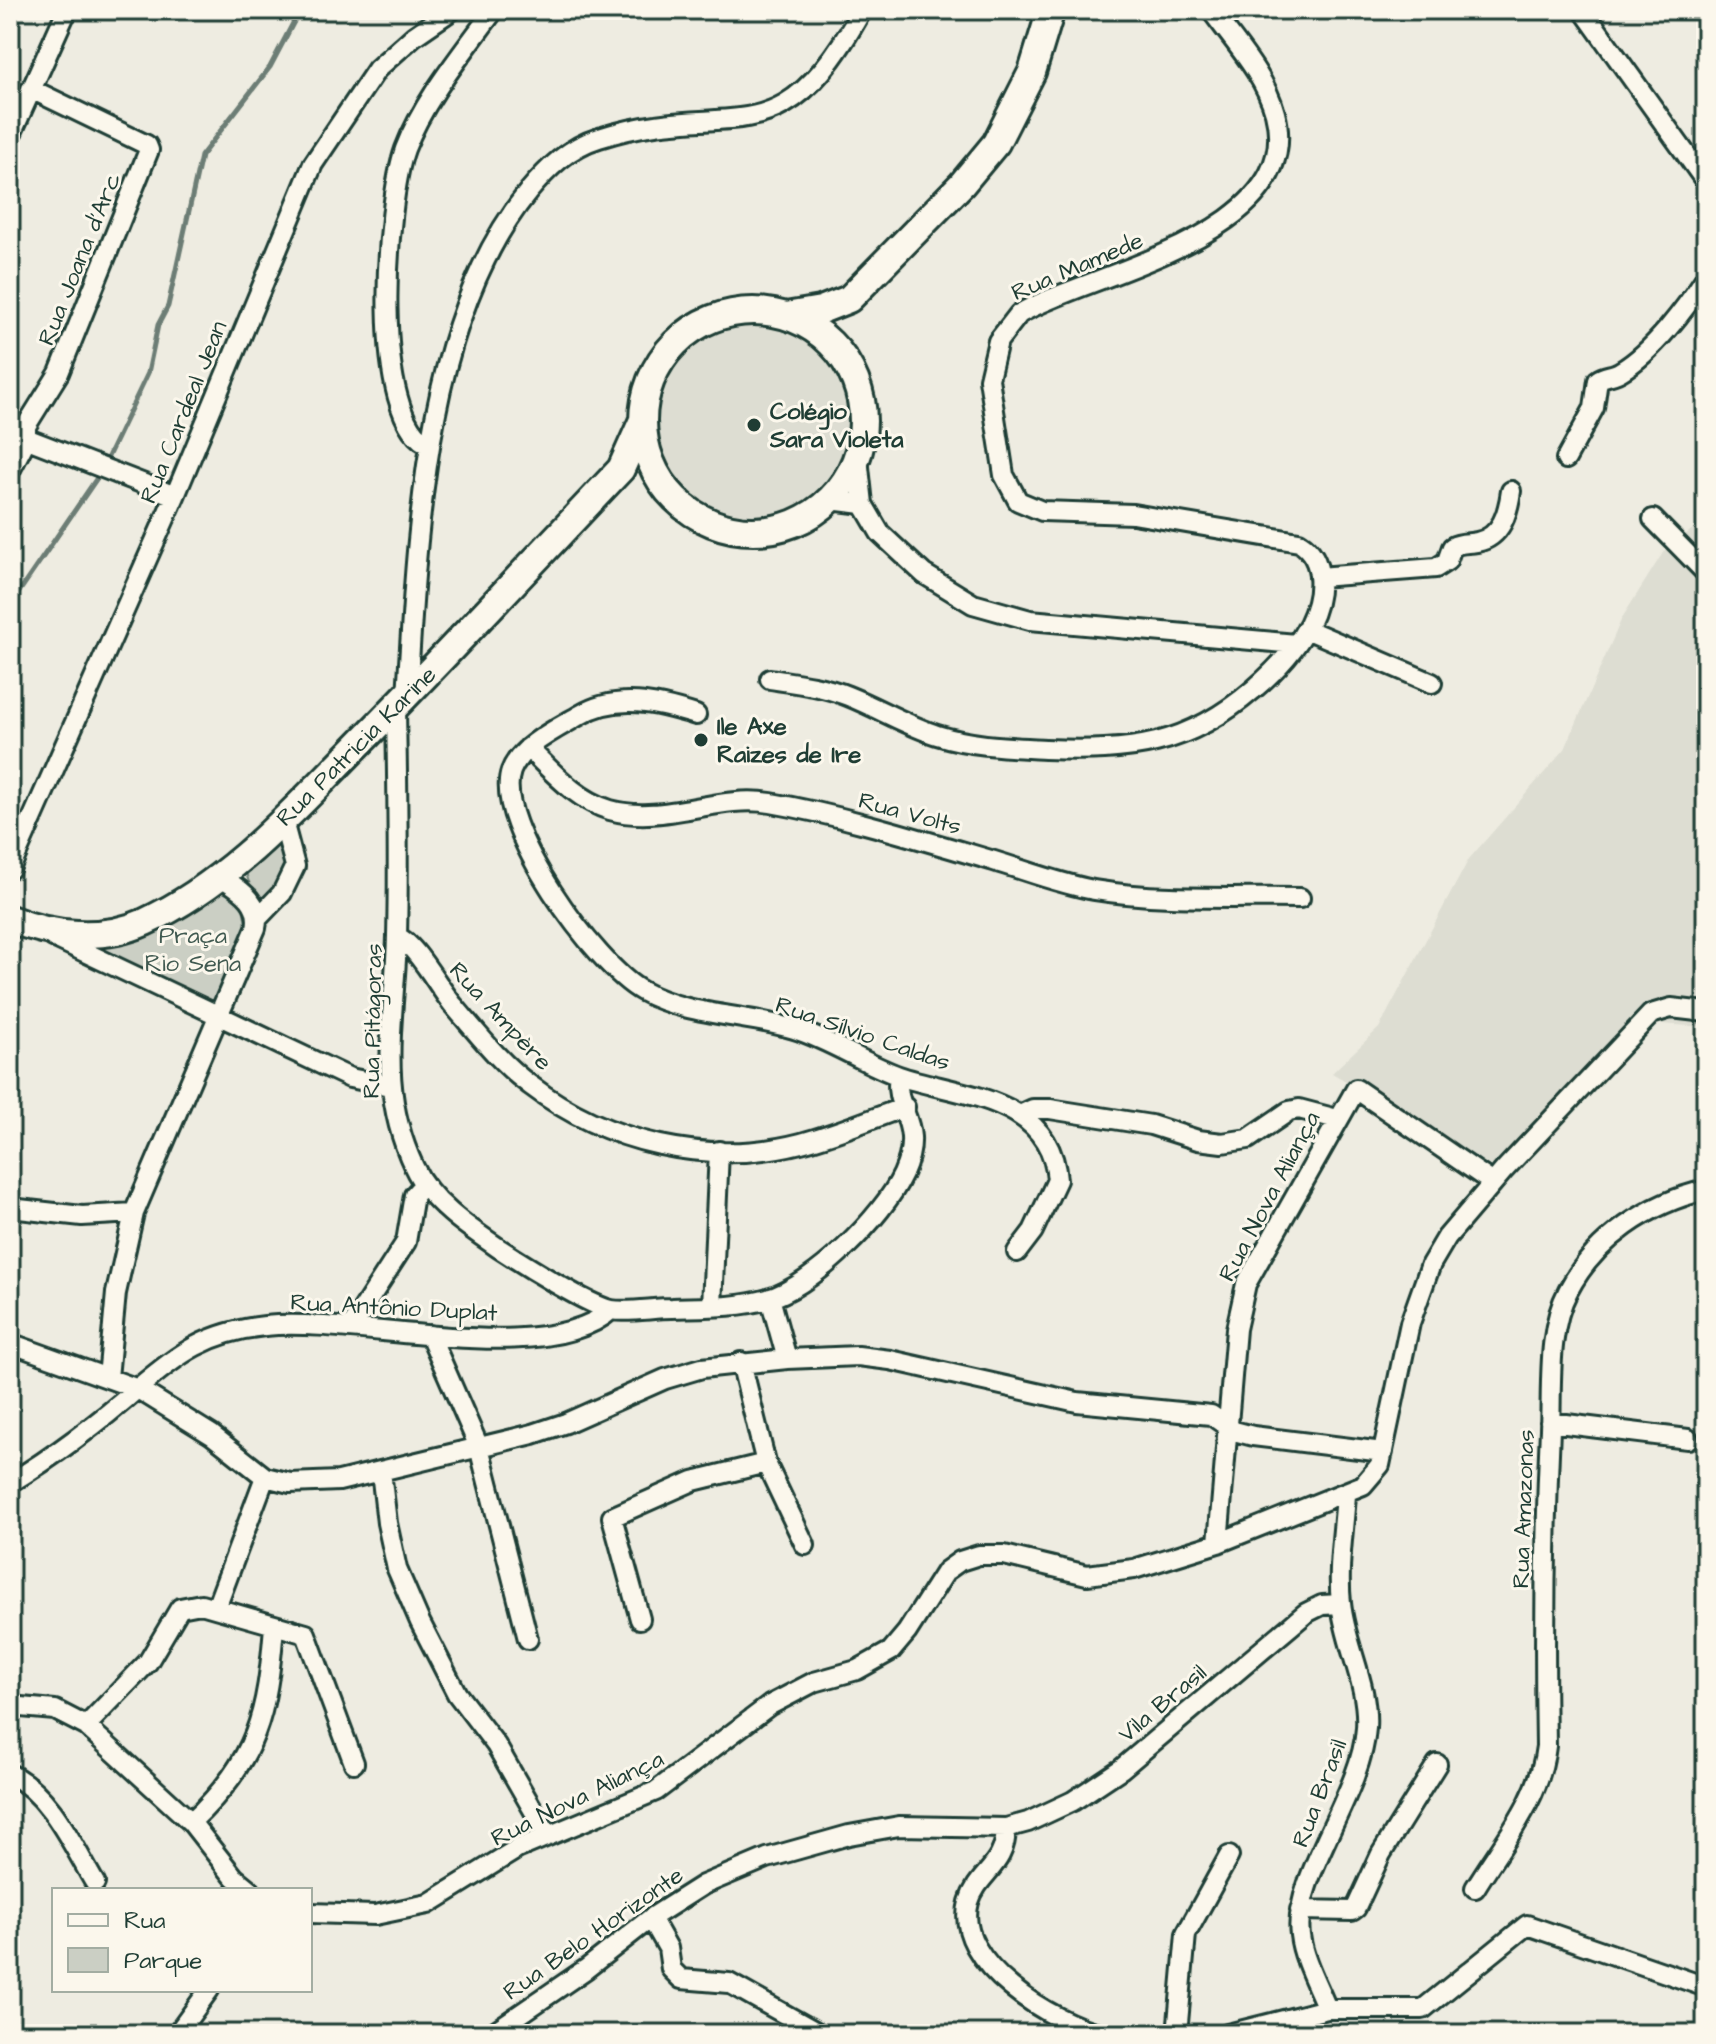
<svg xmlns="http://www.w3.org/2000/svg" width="1716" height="2044" font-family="'Architects Daughter',sans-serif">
<rect width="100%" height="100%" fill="#eeece1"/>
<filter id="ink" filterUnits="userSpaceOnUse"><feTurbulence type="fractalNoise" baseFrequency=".0125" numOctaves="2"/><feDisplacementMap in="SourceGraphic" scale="16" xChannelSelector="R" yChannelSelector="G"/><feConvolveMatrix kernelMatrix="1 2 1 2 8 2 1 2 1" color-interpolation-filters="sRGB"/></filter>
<g filter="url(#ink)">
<!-- built -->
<path fill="#ddddd2" d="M656 417a98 98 0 1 1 196 0a98 98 0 1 1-196 0Z
M 1706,519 L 1706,1027 L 1660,1024 L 1626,1049 L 1507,1175 L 1332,1073 L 1379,1028 L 1469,859 L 1565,749 L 1622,618 L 1664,551 Z"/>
<!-- green -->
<path fill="#cbcfc4" stroke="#75867c" stroke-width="2" d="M 268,845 L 280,845 L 287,868 L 266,905 C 242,877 238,869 268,845 Z
M 218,889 L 242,902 L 246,923 L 220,1005 L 87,948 Z"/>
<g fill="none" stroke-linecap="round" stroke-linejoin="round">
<!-- stream -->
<path stroke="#6c7d74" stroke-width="5" d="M 104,465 L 148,373 L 158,325 L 168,306 L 201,156 L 270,67 L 300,10
M 10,605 L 101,472"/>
<!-- street casing -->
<g stroke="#1f3d34" stroke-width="24">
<path id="street" d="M 1583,10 L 1706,182
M 10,137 L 67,10
M 10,432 L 175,496
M 430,445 C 369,423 386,202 405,149 C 424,99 463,53 494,10
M 858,458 L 863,504 L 880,533 L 924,574 L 973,604 L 1030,620 L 1296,644
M 1566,459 L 1594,408 L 1598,380 C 1605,375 1614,376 1621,371 C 1653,352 1686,308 1706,277
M 10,471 L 26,440 L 26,426 L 59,373 L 149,150 L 147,145 L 31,89
M 830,500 L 863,504
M 1653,519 L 1706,573
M 1319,577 L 1436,568 L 1447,561 L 1452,547 C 1461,542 1468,544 1477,542 C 1502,537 1508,512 1511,491
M 1306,629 L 1432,683
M 770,679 C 797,683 823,686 848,696 C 878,708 906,725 937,735 C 972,746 1008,747 1045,749 C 1131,752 1187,747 1254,689 C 1275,671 1296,649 1309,624 C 1322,598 1327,559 1299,542 L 1133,514 L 1042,511 L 1018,501 L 1004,475 L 989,379 L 998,341 L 1019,314 C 1091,272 1307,235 1275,113 C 1265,75 1234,42 1211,10
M 407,696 C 417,538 424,320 528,192 C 547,169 569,147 599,138 C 733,95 776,167 862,10
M 396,706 C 397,783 399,859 397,936 C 395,1020 376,1086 414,1167 C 430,1202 469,1228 500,1249 C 523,1264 588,1305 611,1310 C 629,1313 653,1308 672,1308 C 703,1307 737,1308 768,1299 C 814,1285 883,1217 903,1174 C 926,1122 892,1111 899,1076
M 696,715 C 658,703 617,693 580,715 C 558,728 520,746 511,771 C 492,824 596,966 642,991 C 687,1016 745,1014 794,1029 C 830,1040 863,1063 899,1076 C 958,1096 1051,1096 1057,1180 L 1033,1231 L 1017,1252
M 528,748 C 552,771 576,800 610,810 C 664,825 717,794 771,803 C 846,816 922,840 994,861 C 1027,871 1060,884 1094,890 C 1161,901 1232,897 1300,898
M 10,869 L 175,496 L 313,164 L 377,69 L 414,36 L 452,10
M 258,918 L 282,893 L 295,866 L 283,821
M 53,937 L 350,1078 L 390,1086
M 397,937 C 413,940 441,991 454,1006 C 477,1033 501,1064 530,1085 C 606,1143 708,1167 801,1143 C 836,1134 871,1119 905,1107
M 1020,1115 L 1033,1109 L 1050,1109 L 1151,1125 L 1198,1140 L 1222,1143 L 1248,1139 L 1289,1111 L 1299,1109 L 1337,1119
M 10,1208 L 82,1216 L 134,1213
M 770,1298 L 787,1359
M 712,1306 L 719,1151
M 351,1327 L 406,1242 L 414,1195 L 424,1184
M 430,1335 L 479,1447 L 528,1639
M 10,1343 L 138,1389 L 212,1435 L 265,1477 L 290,1483 L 339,1481 L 533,1434 L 566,1423 L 665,1379 L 702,1368 L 787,1359 L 858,1356 L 890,1360 L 1077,1402 L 1211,1415 L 1234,1431 L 1253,1436 L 1383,1452
M 741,1362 L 766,1463 L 805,1545
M 108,1378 L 116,1293 L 134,1213 L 256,928 C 262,901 239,889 220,876
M 1550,1422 L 1688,1439
M 381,1471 L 387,1523 L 397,1569 L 420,1622 L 457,1694 L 496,1745 L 547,1834
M 10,1483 C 52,1458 101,1421 137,1389 C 179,1353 208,1332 265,1326 C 354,1316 544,1370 611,1310
M 1218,1543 L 1236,1329 L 1246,1284 L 1356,1089 L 1493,1183
M 216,1608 L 265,1477
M 640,1619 L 612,1517 L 693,1481 L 766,1463
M 10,1706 L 55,1710 L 86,1726 L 191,1822 L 234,1877 L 250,1890
M 86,1726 L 148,1662 L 180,1608 L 201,1604 L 306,1634 L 354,1763
M 10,1774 C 51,1794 73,1846 95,1883
M 191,1822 C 258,1758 267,1715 274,1626
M 1006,1828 C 1006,1867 978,1872 969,1902 C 952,1963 1055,2024 1102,2034
M 1475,1888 C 1503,1842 1540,1800 1546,1746 C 1544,1640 1545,1535 1550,1429 C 1552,1386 1547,1330 1568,1291 C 1595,1239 1649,1203 1706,1190
M 1300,1910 L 1352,1911 L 1356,1908 L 1381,1854 L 1437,1764
M 310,1913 L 375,1915 L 428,1904 L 517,1849 L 656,1791 L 770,1705 L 814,1682 L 857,1670 L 891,1651 L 907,1632 L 946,1571 L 960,1561 L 979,1555 L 1004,1555 L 1087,1575 L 1134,1569 L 1218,1543 L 1363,1485 L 1380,1465 L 1410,1323 L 1431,1264 L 1447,1237 L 1504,1170 L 1651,1014 L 1671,1008 L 1706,1012
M 651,1918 L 668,1948 L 671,1969 L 681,1979 L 729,1983 L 820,2034
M 1327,2009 C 1318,1986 1303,1960 1300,1935 C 1292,1877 1362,1794 1366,1728 C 1369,1685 1345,1645 1341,1603 C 1337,1568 1344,1529 1346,1494
M 177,2034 L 209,1990
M 491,2034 L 586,1969 L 651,1918 L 703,1885 L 767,1858 L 849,1835 L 899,1826 L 1006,1828 L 1028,1822 L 1073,1801 L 1121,1769 L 1306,1613 L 1322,1605 L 1341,1604
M 1177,2034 L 1186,1934 L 1229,1856
M 1228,2034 L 1327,2009 L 1423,2009 L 1527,1925 L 1706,1987"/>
</g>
<!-- secondary casing -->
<g stroke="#1f3d34" stroke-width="32">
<path id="secondary" d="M643 421a110 110 0 1 1 220 0a110 110 0 1 1-220 0Z
M 786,316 L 821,310 L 849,299 L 962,184 L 996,143 L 1032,72 L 1051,10
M 10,919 C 52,936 103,941 145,922 C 228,884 291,813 354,749 C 445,657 532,563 621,469 L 642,422"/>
</g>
<!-- street -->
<use href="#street" stroke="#fbf7ec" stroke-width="18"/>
<!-- secondary -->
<use href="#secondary" stroke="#fbf7ec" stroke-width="26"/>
</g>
</g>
<!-- markers -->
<g fill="#1f3d34" stroke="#fbf7ec" stroke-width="3">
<circle cx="754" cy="425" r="8"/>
<circle cx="701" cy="740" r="8"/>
</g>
<g text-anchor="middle" stroke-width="6" stroke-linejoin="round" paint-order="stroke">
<!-- street labels -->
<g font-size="24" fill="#1f3d34" stroke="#fbf7ec">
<text transform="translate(79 259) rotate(-68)" y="8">Rua Joana d'Arc</text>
<text transform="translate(1077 266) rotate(-23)" y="8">Rua Mamede</text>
<text transform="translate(183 412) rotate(-68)" y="8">Rua Cardeal Jean</text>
<text transform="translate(356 746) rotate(-45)" y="8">Rua Patricia Karine</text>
<text transform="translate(910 813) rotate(15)" y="8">Rua Volts</text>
<text transform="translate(501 1016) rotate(47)" y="8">Rua Ampère</text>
<text transform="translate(372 1021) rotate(-89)" y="8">Rua Pitágoras</text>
<text transform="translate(863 1033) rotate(19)" y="8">Rua Sílvio Caldas</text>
<text transform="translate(1269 1196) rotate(-62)" y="8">Rua Nova Aliança</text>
<text transform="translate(394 1307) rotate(3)" y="8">Rua Antônio Duplat</text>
<text transform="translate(1523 1509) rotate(-88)" y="8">Rua Amazonas</text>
<text transform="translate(1162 1703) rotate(-40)" y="8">Vila Brasil</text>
<text transform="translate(1319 1793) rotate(-69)" y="8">Rua Brasil</text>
<text transform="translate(577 1798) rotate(-26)" y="8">Rua Nova Aliança</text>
<text transform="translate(593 1933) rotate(-35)" y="8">Rua Belo Horizonte</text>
</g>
<!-- poi labels -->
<g font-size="24" font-weight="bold" fill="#1f3d34" stroke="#fbf7ec" text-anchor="start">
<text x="770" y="419">Colégio<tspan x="770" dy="28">Sara Violeta</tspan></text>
<text x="717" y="734">Ile Axe<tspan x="717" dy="28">Raizes de Ire</tspan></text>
</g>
<!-- park labels -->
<g font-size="24" fill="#415a51" stroke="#fbf7ec">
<text x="193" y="943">Praça<tspan x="193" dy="28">Rio Sena</tspan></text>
</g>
</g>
<!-- margin -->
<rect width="1716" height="2044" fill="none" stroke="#fbf7ec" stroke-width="40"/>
<rect x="20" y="20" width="1676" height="2004" fill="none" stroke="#1f3d34" stroke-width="3" filter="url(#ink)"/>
<!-- legend -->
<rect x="52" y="1888" width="260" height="104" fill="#fbf7ec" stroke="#a3ada2" stroke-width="2"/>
<rect x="68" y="1914" width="40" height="12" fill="#fbf7ec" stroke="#a3ada2" stroke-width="2"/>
<text x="124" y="1928" font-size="24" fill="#1f3d34">Rua</text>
<rect x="68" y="1948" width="40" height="24" fill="#cbcfc4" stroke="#a3ada2" stroke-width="2"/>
<text x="124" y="1968" font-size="24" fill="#1f3d34">Parque</text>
</svg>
